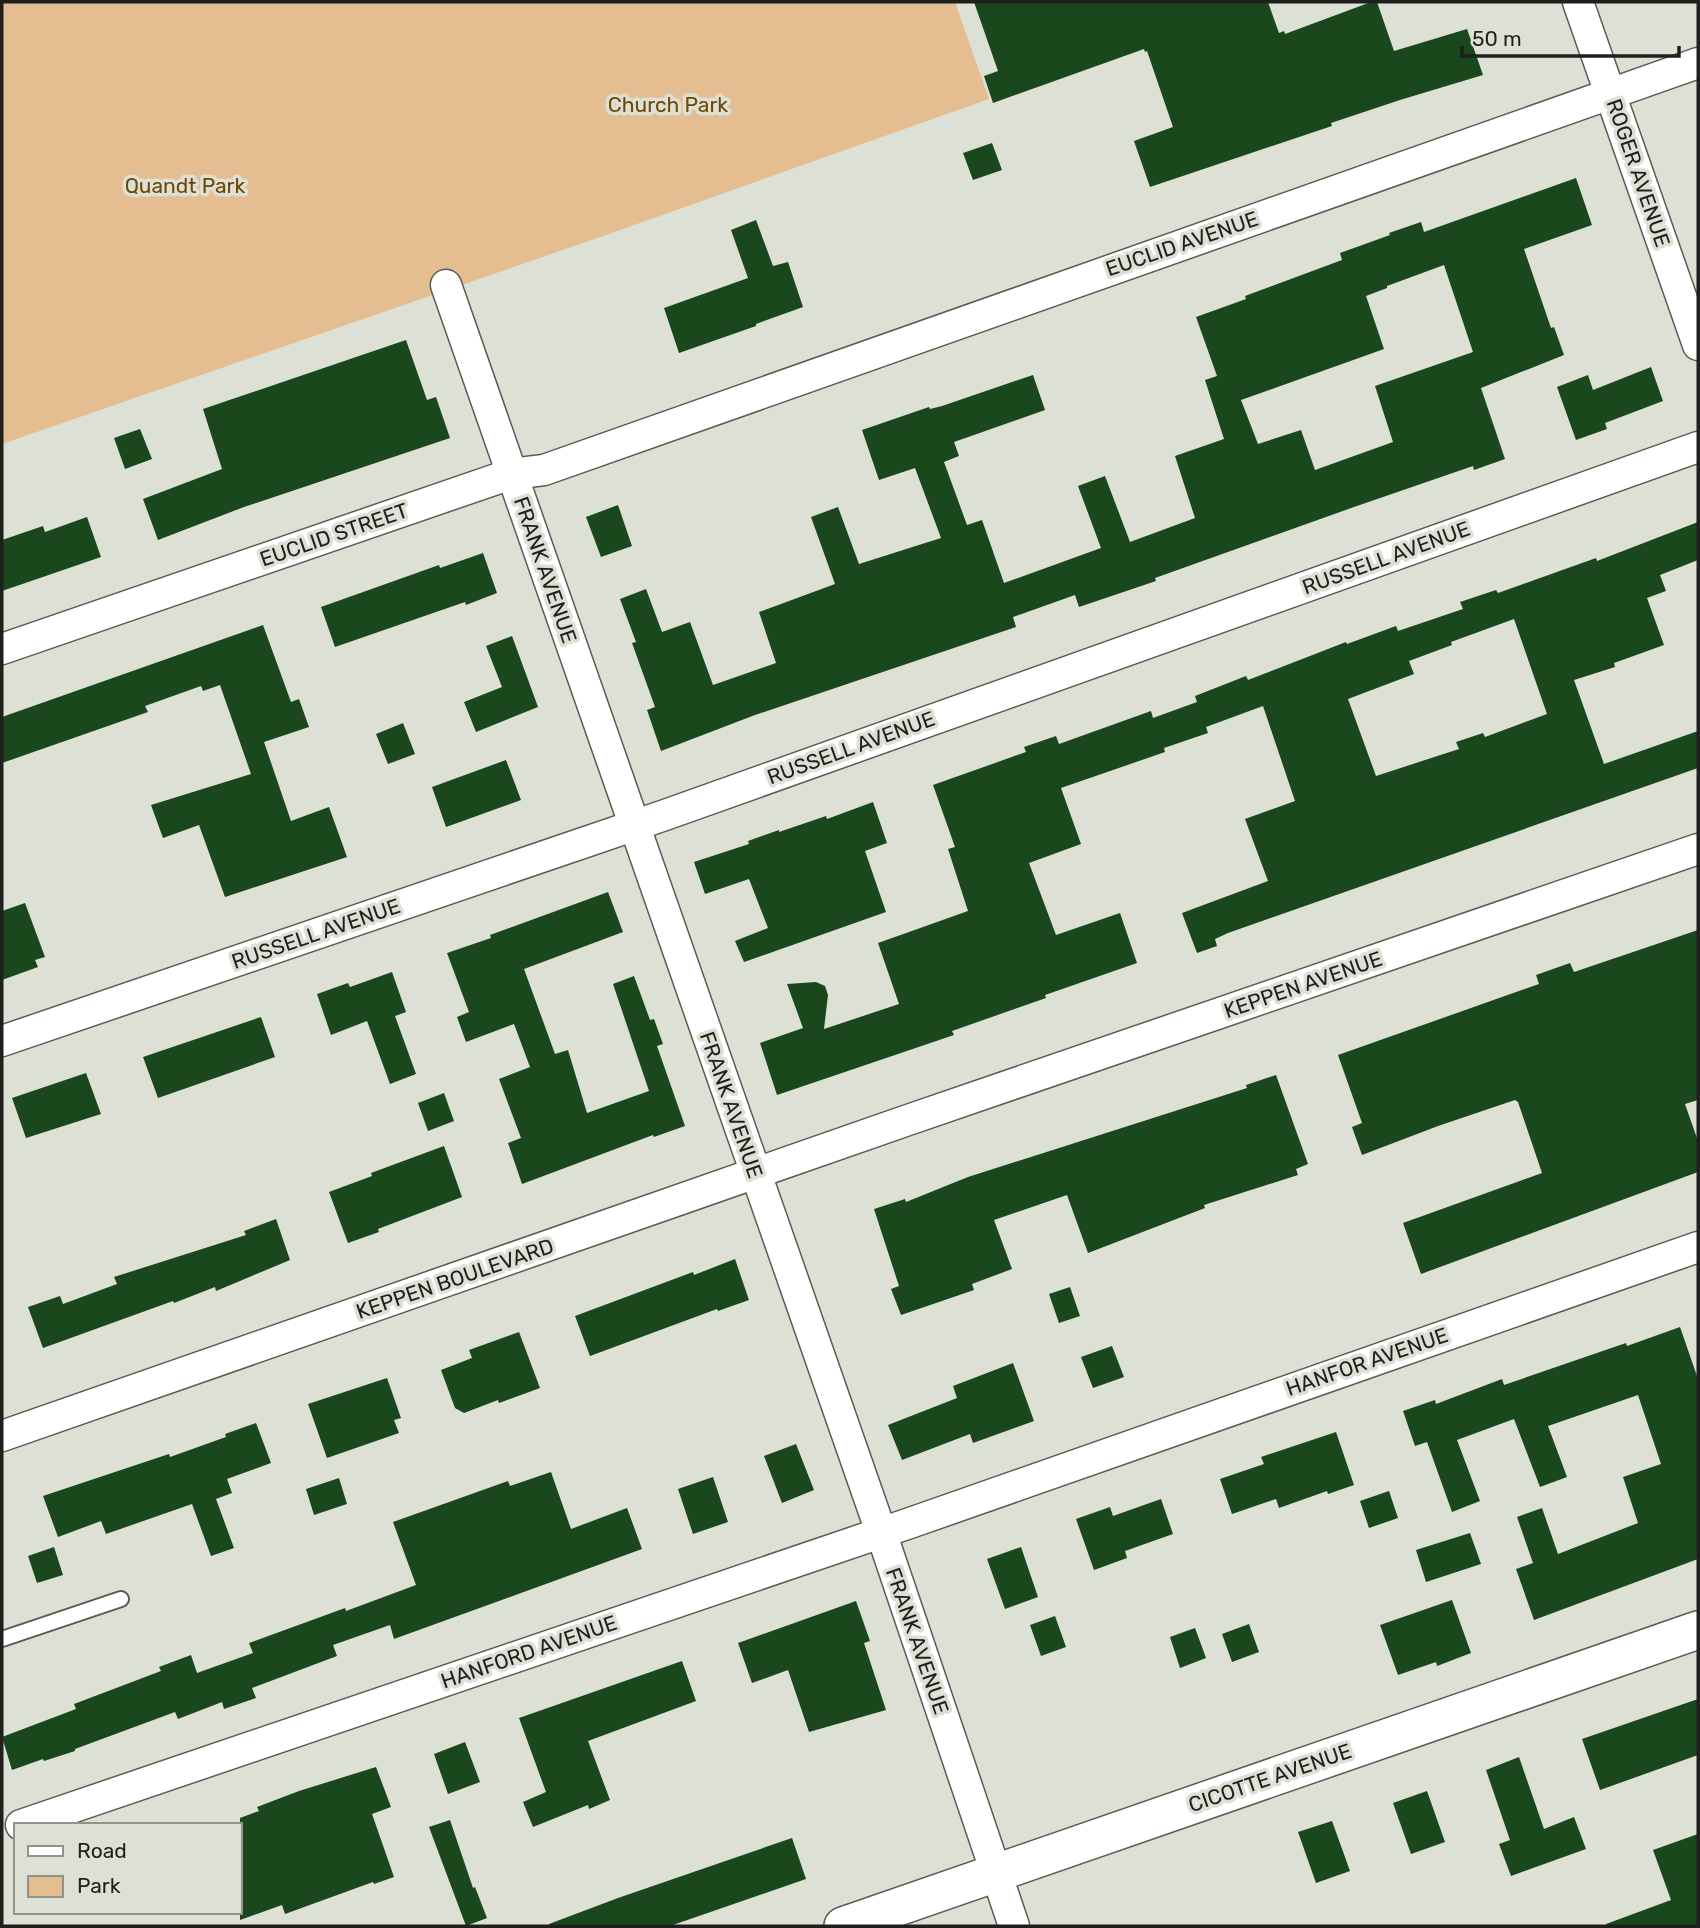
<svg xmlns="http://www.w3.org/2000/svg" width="1700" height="1928" font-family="Rubik,sans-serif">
<rect width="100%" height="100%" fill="#dde0d5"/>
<!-- green -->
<path fill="#e4be90" d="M 2,2 L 955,2 L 989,99 L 606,235 L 2,444 Z"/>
<!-- building -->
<path fill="#1a471c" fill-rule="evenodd" d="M 974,2 L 1268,2 L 1279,33 L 1284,31 L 1285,34 L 1371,2 L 1377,2 L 1394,51 L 1467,29 L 1483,75 L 1400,100 L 1331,123 L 1332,126 L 1150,187 L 1134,141 L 1173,127 L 1147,51 L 1145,52 L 1144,49 L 993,103 L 984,76 L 998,71 Z
M 992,143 L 1002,170 L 973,180 L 963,153 Z
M 1576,178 L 1592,225 L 1524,249 L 1551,328 L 1554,327 L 1564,355 L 1481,388 L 1505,459 L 1474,470 L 1473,466 L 1354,507 L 1155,578 L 1156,581 L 1079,607 L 1075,595 L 1013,617 L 1016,627 L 755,715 L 661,751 L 647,710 L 655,707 L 632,643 L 636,642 L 620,599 L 646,589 L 662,632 L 690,622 L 713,685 L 776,663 L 759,612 L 835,584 L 811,517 L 838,507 L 859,564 L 941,538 L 915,468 L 879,480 L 862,430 L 929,407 L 930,409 L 942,406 L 1033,375 L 1045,410 L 954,442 L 959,456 L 944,462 L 967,525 L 982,520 L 1004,583 L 1101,548 L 1078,486 L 1105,476 L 1130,542 L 1195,518 L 1175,456 L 1224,439 L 1205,380 L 1217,376 L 1196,317 L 1246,299 L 1245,296 L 1342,260 L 1340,253 L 1390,235 L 1389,233 L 1421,222 L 1424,232 ZM 1444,265 L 1473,352 L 1375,386 L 1393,442 L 1315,470 L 1301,430 L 1258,444 L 1241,400 L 1384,349 L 1366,296 L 1387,288 L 1387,286 Z
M 756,220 L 773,266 L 788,262 L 803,307 L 756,324 L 756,326 L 679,353 L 664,308 L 748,278 L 731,230 Z
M 406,340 L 427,400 L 436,397 L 450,438 L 244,507 L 158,540 L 143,499 L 222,469 L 203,409 Z
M 1651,367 L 1663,401 L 1605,423 L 1607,429 L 1576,440 L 1557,387 L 1588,375 L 1593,390 Z
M 140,429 L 152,459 L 125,469 L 114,438 Z
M 618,505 L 632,546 L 601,557 L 586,517 Z
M 87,517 L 101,557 L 2,591 L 2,540 L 43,526 L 45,532 Z
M 1698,522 L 1698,560 L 1660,575 L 1666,591 L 1647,598 L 1664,645 L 1614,663 L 1615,667 L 1574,680 L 1604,764 L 1698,731 L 1698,768 L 1228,933 L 1215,939 L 1217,946 L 1197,953 L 1182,913 L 1268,881 L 1245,819 L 1295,801 L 1263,706 L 1206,727 L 1208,733 L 1164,748 L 1165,752 L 1061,788 L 1081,844 L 1029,863 L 1056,935 L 1120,913 L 1137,963 L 1045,995 L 1046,998 L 952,1031 L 954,1035 L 777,1095 L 760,1043 L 803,1028 L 787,984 L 816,982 L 825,986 L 828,995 L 824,1029 L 899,1004 L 878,943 L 968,911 L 948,849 L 955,847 L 933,785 L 1026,752 L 1024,747 L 1056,736 L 1059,744 L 1151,711 L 1153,718 L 1197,702 L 1195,696 L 1246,676 L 1248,680 L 1346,642 L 1347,644 L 1396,626 L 1398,631 L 1463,609 L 1460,602 L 1496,590 L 1498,593 L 1596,558 L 1597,561 ZM 1514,619 L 1547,714 L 1485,737 L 1483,733 L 1456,742 L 1459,749 L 1376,776 L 1348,699 L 1414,674 L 1409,661 L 1452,645 L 1451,642 Z
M 483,553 L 497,593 L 466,605 L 465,602 L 335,647 L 321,607 L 439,565 L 440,568 Z
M 263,625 L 291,702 L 299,699 L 309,727 L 264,742 L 291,821 L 329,807 L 347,857 L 225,897 L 199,825 L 163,838 L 151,805 L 251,774 L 220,685 L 203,691 L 201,686 L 145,706 L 148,712 L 2,763 L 2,717 Z
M 512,636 L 538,707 L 476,732 L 464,702 L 502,687 L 486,646 Z
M 403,723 L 415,754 L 388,764 L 376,734 Z
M 506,760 L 521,800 L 446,827 L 432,787 Z
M 873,802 L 887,843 L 865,851 L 886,912 L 744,962 L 735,941 L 768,928 L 749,879 L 705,894 L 694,862 L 749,844 L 748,841 L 779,830 L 779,832 L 826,816 L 827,819 Z
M 608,892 L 623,932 L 524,969 L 555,1054 L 568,1050 L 587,1113 L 649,1091 L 613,984 L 634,976 L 650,1020 L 654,1019 L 663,1044 L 657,1046 L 685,1126 L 654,1137 L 653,1135 L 522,1184 L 508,1143 L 521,1138 L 499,1079 L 530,1067 L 514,1024 L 466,1042 L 457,1017 L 469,1012 L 447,953 L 491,938 L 490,935 Z
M 25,903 L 45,957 L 35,960 L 38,967 L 2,980 L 2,911 Z
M 1698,930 L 1698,1100 L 1685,1104 L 1698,1141 L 1698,1172 L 1421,1274 L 1403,1223 L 1542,1173 L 1518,1102 L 1515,1100 L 1438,1126 L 1362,1155 L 1352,1127 L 1362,1123 L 1338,1055 L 1539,984 L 1536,975 L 1570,963 L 1574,972 Z
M 392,972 L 406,1012 L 395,1016 L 416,1074 L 390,1084 L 367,1021 L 331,1035 L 317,994 L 348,983 L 350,987 Z
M 261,1017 L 275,1057 L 158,1098 L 143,1057 Z
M 86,1073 L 101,1114 L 26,1138 L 12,1098 Z
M 1276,1075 L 1308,1164 L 1296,1169 L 1298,1175 L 1204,1205 L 1205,1208 L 1088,1253 L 1067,1195 L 994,1220 L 1012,1269 L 972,1284 L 974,1290 L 901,1315 L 891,1289 L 899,1286 L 874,1209 L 905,1199 L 906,1202 L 968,1177 L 1247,1088 L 1246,1085 Z
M 444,1093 L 454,1121 L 428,1131 L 418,1103 Z
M 444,1146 L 462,1197 L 378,1229 L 379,1232 L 348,1243 L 329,1192 L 372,1176 L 371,1173 Z
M 276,1219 L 290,1260 L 216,1291 L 215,1287 L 174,1303 L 173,1301 L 43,1348 L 28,1307 L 60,1296 L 63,1304 L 117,1284 L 114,1277 L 246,1235 L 244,1231 Z
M 735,1259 L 749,1300 L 718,1311 L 717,1309 L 590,1356 L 575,1316 L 693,1272 L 694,1275 Z
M 1070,1287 L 1080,1316 L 1059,1323 L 1049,1294 Z
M 1680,1327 L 1698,1379 L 1698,1559 L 1534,1620 L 1516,1569 L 1533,1563 L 1517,1517 L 1542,1508 L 1558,1554 L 1638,1523 L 1623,1477 L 1661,1464 L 1638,1395 L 1548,1426 L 1567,1477 L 1540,1487 L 1514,1419 L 1457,1440 L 1480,1501 L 1452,1512 L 1427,1442 L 1415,1446 L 1403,1411 L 1435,1400 L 1436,1404 L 1502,1379 L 1504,1385 L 1626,1343 L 1627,1346 Z
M 519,1332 L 540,1388 L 499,1403 L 498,1400 L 464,1413 L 455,1408 L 441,1370 L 472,1358 L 469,1350 Z
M 1112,1346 L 1124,1377 L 1093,1388 L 1081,1357 Z
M 1013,1363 L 1034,1421 L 973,1443 L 970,1434 L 902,1460 L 888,1425 L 957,1398 L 953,1386 Z
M 387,1378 L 401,1418 L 394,1420 L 399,1433 L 327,1458 L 308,1404 Z
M 256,1423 L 271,1463 L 227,1479 L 232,1493 L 216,1499 L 234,1548 L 211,1556 L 192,1504 L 106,1534 L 101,1521 L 58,1537 L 43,1496 L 169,1454 L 170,1457 L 226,1437 L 225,1434 Z
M 1336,1432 L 1354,1485 L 1328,1494 L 1327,1491 L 1279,1508 L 1276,1499 L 1232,1514 L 1220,1479 L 1264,1464 L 1261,1457 Z
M 796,1444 L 814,1490 L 782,1503 L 764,1456 Z
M 551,1472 L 571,1529 L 627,1508 L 642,1549 L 394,1639 L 390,1625 L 333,1645 L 337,1656 L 252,1688 L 256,1698 L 224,1709 L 222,1702 L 178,1719 L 175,1712 L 75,1749 L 75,1751 L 44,1761 L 43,1759 L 12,1770 L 2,1737 L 76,1709 L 74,1704 L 161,1671 L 159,1667 L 191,1655 L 197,1673 L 253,1653 L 249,1643 L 345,1608 L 346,1611 L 416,1585 L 393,1522 L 508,1481 L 510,1486 Z
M 713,1477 L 728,1522 L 693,1534 L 678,1489 Z
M 339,1478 L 347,1504 L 314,1515 L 306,1489 Z
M 1389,1491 L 1398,1518 L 1369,1528 L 1360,1501 Z
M 1161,1499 L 1173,1534 L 1125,1551 L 1127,1558 L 1094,1570 L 1076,1519 L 1110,1507 L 1113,1516 Z
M 1470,1533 L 1481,1564 L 1426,1582 L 1416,1550 Z
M 54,1547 L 63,1575 L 37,1583 L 28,1556 Z
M 1021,1547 L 1038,1597 L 1005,1609 L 987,1559 Z
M 1452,1600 L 1471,1653 L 1437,1666 L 1436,1662 L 1398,1675 L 1380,1625 Z
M 856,1601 L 870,1641 L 864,1643 L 886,1710 L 809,1732 L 788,1670 L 752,1683 L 738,1643 Z
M 1055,1616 L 1066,1647 L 1041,1656 L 1030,1625 Z
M 1249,1624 L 1259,1652 L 1232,1662 L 1222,1634 Z
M 1195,1628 L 1206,1658 L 1180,1668 L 1170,1637 Z
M 682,1661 L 696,1701 L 588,1741 L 610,1800 L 589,1809 L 588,1805 L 533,1827 L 523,1802 L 546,1792 L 519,1718 Z
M 1698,1699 L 1698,1755 L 1600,1790 L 1582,1739 Z
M 465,1742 L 480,1782 L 448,1794 L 434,1754 Z
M 1519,1757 L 1544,1829 L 1574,1817 L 1586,1849 L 1511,1876 L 1499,1844 L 1510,1840 L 1486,1770 Z
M 376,1767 L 391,1807 L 372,1814 L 394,1877 L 374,1884 L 373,1882 L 285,1914 L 282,1905 L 240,1920 L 240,1818 L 259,1811 L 257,1807 L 299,1791 Z
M 1427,1791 L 1445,1842 L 1411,1854 L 1393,1803 Z
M 450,1820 L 473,1888 L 475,1887 L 487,1918 L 466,1926 L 429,1827 Z
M 1332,1821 L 1350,1871 L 1316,1883 L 1298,1832 Z
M 1698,1834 L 1698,1926 L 1606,1926 L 1606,1924 L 1671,1900 L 1653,1850 Z
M 792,1838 L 806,1879 L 670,1926 L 549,1926 L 549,1924 L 618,1898 Z"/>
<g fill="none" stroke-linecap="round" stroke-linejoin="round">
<!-- service casing -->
<g stroke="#5a5c53" stroke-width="18">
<path id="service" d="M 2,1639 L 121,1599"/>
</g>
<!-- minor casing -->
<g stroke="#5a5c53" stroke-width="33">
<path id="minor" d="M 1578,2 L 1698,345
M 446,285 L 881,1532 L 1014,1926
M 2,649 L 511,474 L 544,470 L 1698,63
M 2,1041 L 665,815 L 1698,447
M 2,1436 L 908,1120 L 1698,849
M 21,1825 L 910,1523 L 1698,1247"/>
</g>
<!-- tertiary casing -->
<g stroke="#5a5c53" stroke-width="40">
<path id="tertiary" d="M 843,1926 L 1698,1630"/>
</g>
<!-- service -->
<use href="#service" stroke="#fff" stroke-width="14"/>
<!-- minor -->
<use href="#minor" stroke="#fff" stroke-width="30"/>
<!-- tertiary -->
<use href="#tertiary" stroke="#fff" stroke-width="37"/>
</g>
<g text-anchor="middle" stroke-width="7" stroke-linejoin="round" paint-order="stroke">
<!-- park labels -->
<g font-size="21" fill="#704700" stroke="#dde0d5">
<text x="668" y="112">Church Park</text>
<text x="185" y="193">Quandt Park</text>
</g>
<!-- street labels -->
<g font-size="21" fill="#1f201d" stroke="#dde0d5">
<text transform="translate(1638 173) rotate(71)" y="7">ROGER AVENUE</text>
<text transform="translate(1182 244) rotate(-19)" y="7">EUCLID AVENUE</text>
<text transform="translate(334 535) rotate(-19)" y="7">EUCLID STREET</text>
<text transform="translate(1386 558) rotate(-20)" y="7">RUSSELL AVENUE</text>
<text transform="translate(545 570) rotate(71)" y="7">FRANK AVENUE</text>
<text transform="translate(851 748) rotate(-20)" y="7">RUSSELL AVENUE</text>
<text transform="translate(316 934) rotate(-19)" y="7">RUSSELL AVENUE</text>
<text transform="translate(1303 985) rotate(-19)" y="7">KEPPEN AVENUE</text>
<text transform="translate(731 1105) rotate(71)" y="7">FRANK AVENUE</text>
<text transform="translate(455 1279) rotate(-19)" y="7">KEPPEN BOULEVARD</text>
<text transform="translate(1367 1362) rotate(-19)" y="7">HANFOR AVENUE</text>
<text transform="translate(917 1641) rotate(71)" y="7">FRANK AVENUE</text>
<text transform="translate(529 1652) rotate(-19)" y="7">HANFORD AVENUE</text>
<text transform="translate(1270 1778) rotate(-19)" y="7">CICOTTE AVENUE</text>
</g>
</g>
<!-- border -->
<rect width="1700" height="1928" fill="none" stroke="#1f201d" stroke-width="7"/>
<!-- legend -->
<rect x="14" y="1823" width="228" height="91" fill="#dde0d5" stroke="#91938b" stroke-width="2"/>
<rect x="28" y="1846" width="35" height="10" fill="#ffffff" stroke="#91938b" stroke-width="2"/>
<text x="77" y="1858" font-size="21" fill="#1f201d">Road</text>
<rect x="28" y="1876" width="35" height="21" fill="#e4be90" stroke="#91938b" stroke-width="2"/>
<text x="77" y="1893" font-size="21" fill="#1f201d">Park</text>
<!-- scale -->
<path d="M1462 46v10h217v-10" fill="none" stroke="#1f201d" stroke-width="3.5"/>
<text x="1472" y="46" font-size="21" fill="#1f201d" stroke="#dde0d5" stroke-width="5" paint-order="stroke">50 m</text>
</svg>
